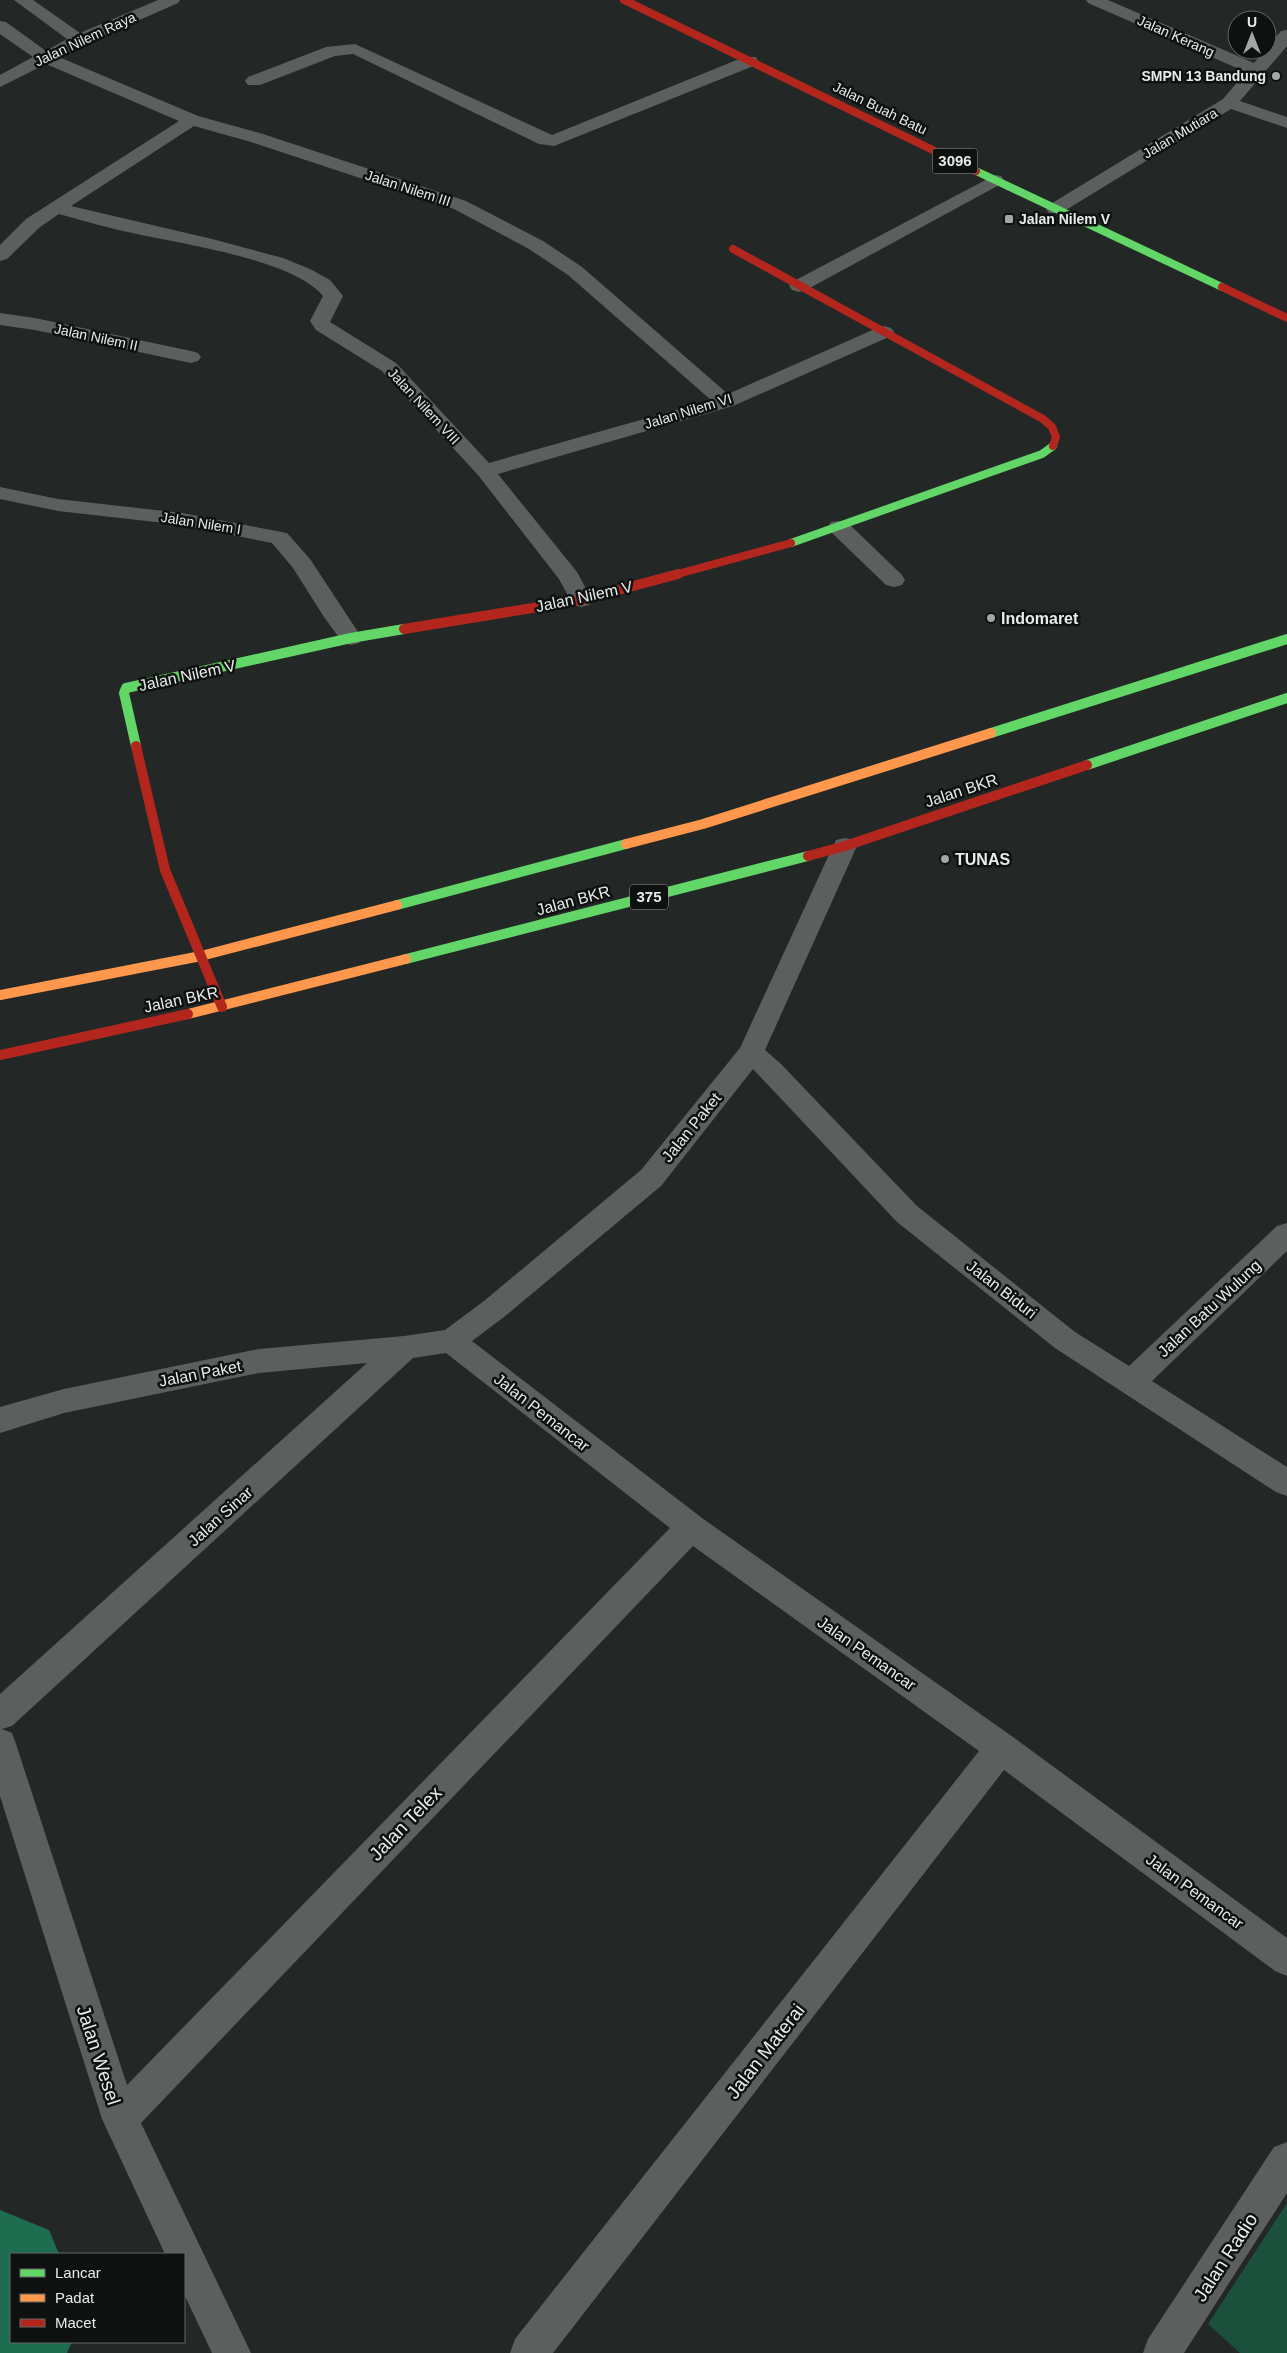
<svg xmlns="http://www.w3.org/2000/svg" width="1287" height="2353" font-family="Helvetica,sans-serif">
<rect width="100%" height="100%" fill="#232826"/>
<!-- green -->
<path fill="#1a503c" d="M 1287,2203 L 1287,2353 L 1240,2353 L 1208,2324 Z"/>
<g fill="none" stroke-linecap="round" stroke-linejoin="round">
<!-- river -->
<path fill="#1e6d50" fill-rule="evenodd" d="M 0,2210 L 49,2230 L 59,2254 L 11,2254 L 11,2342 L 72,2342 L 67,2353 L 0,2353 Z"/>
<!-- street -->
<path fill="#5c5f5d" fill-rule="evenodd" d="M 14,0 L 33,0 L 80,33 L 158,0 L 180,0 L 178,3 L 85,44 L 59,57 L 198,116 L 263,134 L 466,201 L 543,241 L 582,267 L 728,394 L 877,328 L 884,326 L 891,328 L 894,332 L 891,336 L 733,406 L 498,474 L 577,572 L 592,600 L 589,605 L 581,607 L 573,605 L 559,579 L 478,475 L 382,371 L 316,330 L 310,321 L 323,296 C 295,260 182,244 137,234 C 111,229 85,221 59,214 L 40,227 L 7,259 L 0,261 L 0,245 L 26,219 L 179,121 L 46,64 L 0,87 L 0,75 L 33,57 L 0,34 L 0,21 L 6,22 L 46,51 L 67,39 ZM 194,126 L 251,142 L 454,209 L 529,249 L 568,275 L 711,400 L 489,463 L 396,363 L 330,322 L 343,296 L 330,280 L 310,269 L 283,258 L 212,239 L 71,206 Z
M 1086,0 L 1108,0 L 1254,63 L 1281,31 L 1287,30 L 1287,46 L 1240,101 L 1287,117 L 1287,128 L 1231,109 L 1061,213 L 1049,213 L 1046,209 L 1049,205 L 1223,99 L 1246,72 L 1088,3 Z
M 355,44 L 552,135 L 744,57 L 756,57 L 758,61 L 756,65 L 554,146 L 539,144 L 353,54 L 335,56 L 260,85 L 248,85 L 245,81 L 248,77 L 326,47 Z
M 995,175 L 1001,176 L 1004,180 L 1001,184 L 806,290 L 799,292 L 792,290 L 789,286 L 792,282 Z
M 0,313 L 35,318 L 191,351 L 198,353 L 201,357 L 198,361 L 191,363 L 35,330 L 0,325 Z
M 0,487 L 58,499 L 182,513 L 287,533 L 310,559 L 362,638 L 359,643 L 351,645 L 343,643 L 324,617 L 293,568 L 272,543 L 182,525 L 58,511 L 0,499 Z
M 839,521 L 847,522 L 902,575 L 905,580 L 902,585 L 894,587 L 886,585 L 831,532 L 828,527 L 831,522 Z
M 845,838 L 854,840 L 857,846 L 765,1050 L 781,1064 L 917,1206 L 1075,1332 L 1129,1366 L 1277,1226 L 1287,1223 L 1287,1251 L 1152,1381 L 1287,1467 L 1287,1496 L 1276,1492 L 1055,1348 L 897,1222 L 753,1069 L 661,1186 L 504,1317 L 472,1341 L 702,1518 L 1013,1737 L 1287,1938 L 1287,1976 L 1275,1971 L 1004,1770 L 553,2353 L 510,2353 L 515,2339 L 979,1751 L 693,1546 L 141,2123 L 251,2353 L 212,2353 L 184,2294 L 184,2254 L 165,2254 L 102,2119 L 0,1796 L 0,1694 L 367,1363 L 259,1373 L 64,1413 L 0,1433 L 0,1407 L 64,1389 L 259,1349 L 404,1336 L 445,1330 L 484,1301 L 641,1170 L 740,1048 L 833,846 L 836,840 ZM 446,1353 L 670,1528 L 127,2085 L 16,1744 L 12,1733 L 2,1729 L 12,1726 L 413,1358 Z
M 1287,2142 L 1287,2193 L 1184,2353 L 1143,2353 L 1148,2339 L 1274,2147 Z"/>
<!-- fast-far1 -->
<path stroke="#63d668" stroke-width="8" d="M 976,171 L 1222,287
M 791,543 L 1042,454 L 1053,446"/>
<!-- fast -->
<path stroke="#63d668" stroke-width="10" d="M 991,733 L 1287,639
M 136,746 L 124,693 L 126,688 L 351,638 L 404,629
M 1087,765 L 1287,698
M 397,905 L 626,844
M 406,959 L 808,856"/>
<!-- slow -->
<path stroke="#ff974d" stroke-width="10" d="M 626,844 L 703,824 L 991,733
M 0,995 L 201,956 L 397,905
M 188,1014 L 406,959"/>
<!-- jam-far1 -->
<path stroke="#b3261e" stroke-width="8" d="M 624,0 L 976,171
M 733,249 L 1043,419 L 1052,427 L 1056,437 L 1053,446
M 1222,287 L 1287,318
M 674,575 L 791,543"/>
<!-- jam -->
<path stroke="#b3261e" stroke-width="10" d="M 404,629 L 581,600 L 678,574
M 136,746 L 165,870 L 222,1007
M 808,856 L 845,846 L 1087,765
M 0,1055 L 188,1014"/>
</g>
<!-- markers -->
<g fill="#a2a7a5" stroke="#0e110f" stroke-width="2">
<circle cx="1276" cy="76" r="5"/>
<rect x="1004" y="214" width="10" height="10" rx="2.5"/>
<circle cx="991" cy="618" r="5"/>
<circle cx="945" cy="859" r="5"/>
</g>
<g text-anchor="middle" stroke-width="5" stroke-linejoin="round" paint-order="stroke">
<!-- far-street labels -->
<g font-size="14" fill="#e7ece9" stroke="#0e110f">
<text transform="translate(1176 36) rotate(24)" y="5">Jalan Kerang</text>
<text transform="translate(85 39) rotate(-25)" y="5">Jalan Nilem Raya</text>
<text transform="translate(880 108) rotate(26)" y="5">Jalan Buah Batu</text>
<text transform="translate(1180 133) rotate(-31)" y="5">Jalan Mutiara</text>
<text transform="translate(408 188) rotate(18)" y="5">Jalan Nilem III</text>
<text transform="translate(96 337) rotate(12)" y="5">Jalan Nilem II</text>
<text transform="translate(424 406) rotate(47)" y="5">Jalan Nilem VIII</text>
<text transform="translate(688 411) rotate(-17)" y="5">Jalan Nilem VI</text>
<text transform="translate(201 523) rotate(9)" y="5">Jalan Nilem I</text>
</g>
<!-- far-poi labels -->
<g font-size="14" font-weight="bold" fill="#e7ece9" stroke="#0e110f" text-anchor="end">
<text x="1266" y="81">SMPN 13 Bandung</text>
<text x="1019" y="224" text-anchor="start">Jalan Nilem V</text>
</g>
<!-- shield labels -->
<g fill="#0e110f" stroke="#a6aaa8" stroke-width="1">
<rect x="932.5" y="148.5" width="45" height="25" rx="4"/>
<rect x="630" y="884.5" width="38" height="25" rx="4"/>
</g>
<g font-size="15" font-weight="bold" fill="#e7ece9">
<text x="955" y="166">3096</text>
<text x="649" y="902">375</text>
</g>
<!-- street labels -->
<g font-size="16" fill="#e7ece9" stroke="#0e110f">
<text transform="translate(584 596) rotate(-12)" y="6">Jalan Nilem V</text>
<text transform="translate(187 675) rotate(-12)" y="6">Jalan Nilem V</text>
<text transform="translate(961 790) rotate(-18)" y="6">Jalan BKR</text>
<text transform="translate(573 900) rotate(-15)" y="6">Jalan BKR</text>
<text transform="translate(181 999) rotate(-12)" y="6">Jalan BKR</text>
<text transform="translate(691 1127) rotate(-51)" y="6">Jalan Paket</text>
<text transform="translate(1002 1289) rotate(38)" y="6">Jalan Biduri</text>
<text transform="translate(1209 1308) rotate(-43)" y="6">Jalan Batu Wulung</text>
<text transform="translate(200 1373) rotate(-11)" y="6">Jalan Paket</text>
<text transform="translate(542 1412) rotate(38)" y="6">Jalan Pemancar</text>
<text transform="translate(220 1516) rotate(-42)" y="6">Jalan Sinar</text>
<text transform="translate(867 1653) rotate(35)" y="6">Jalan Pemancar</text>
<text transform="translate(1195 1891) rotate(36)" y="6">Jalan Pemancar</text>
</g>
<!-- poi labels -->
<g font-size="16" font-weight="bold" fill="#e7ece9" stroke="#0e110f" text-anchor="start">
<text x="1001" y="624">Indomaret</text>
<text x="955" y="865">TUNAS</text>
</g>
<!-- near-street labels -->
<g font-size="19" fill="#e7ece9" stroke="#0e110f">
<text transform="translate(405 1823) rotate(-46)" y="7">Jalan Telex</text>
<text transform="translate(765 2051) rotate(-52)" y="7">Jalan Materai</text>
<text transform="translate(99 2055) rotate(72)" y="7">Jalan Wesel</text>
<text transform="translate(1225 2257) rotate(-57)" y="7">Jalan Radio</text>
</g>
</g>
<!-- legend -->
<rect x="10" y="2253" width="175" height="90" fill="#0e110f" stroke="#656966"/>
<rect x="20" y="2269" width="25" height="8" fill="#63d668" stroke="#656966"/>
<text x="55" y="2278" font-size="15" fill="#e7ece9">Lancar</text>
<rect x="20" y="2294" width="25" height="8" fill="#ff974d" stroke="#656966"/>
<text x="55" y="2303" font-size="15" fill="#e7ece9">Padat</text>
<rect x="20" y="2319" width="25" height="8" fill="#b3261e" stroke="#656966"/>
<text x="55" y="2328" font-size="15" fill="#e7ece9">Macet</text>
<!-- north arrow -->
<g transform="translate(1252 35)"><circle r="24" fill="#0e110f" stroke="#656966"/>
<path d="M0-4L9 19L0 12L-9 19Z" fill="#a2a7a5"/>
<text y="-8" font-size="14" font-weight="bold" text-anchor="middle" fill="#e7ece9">U</text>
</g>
</svg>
